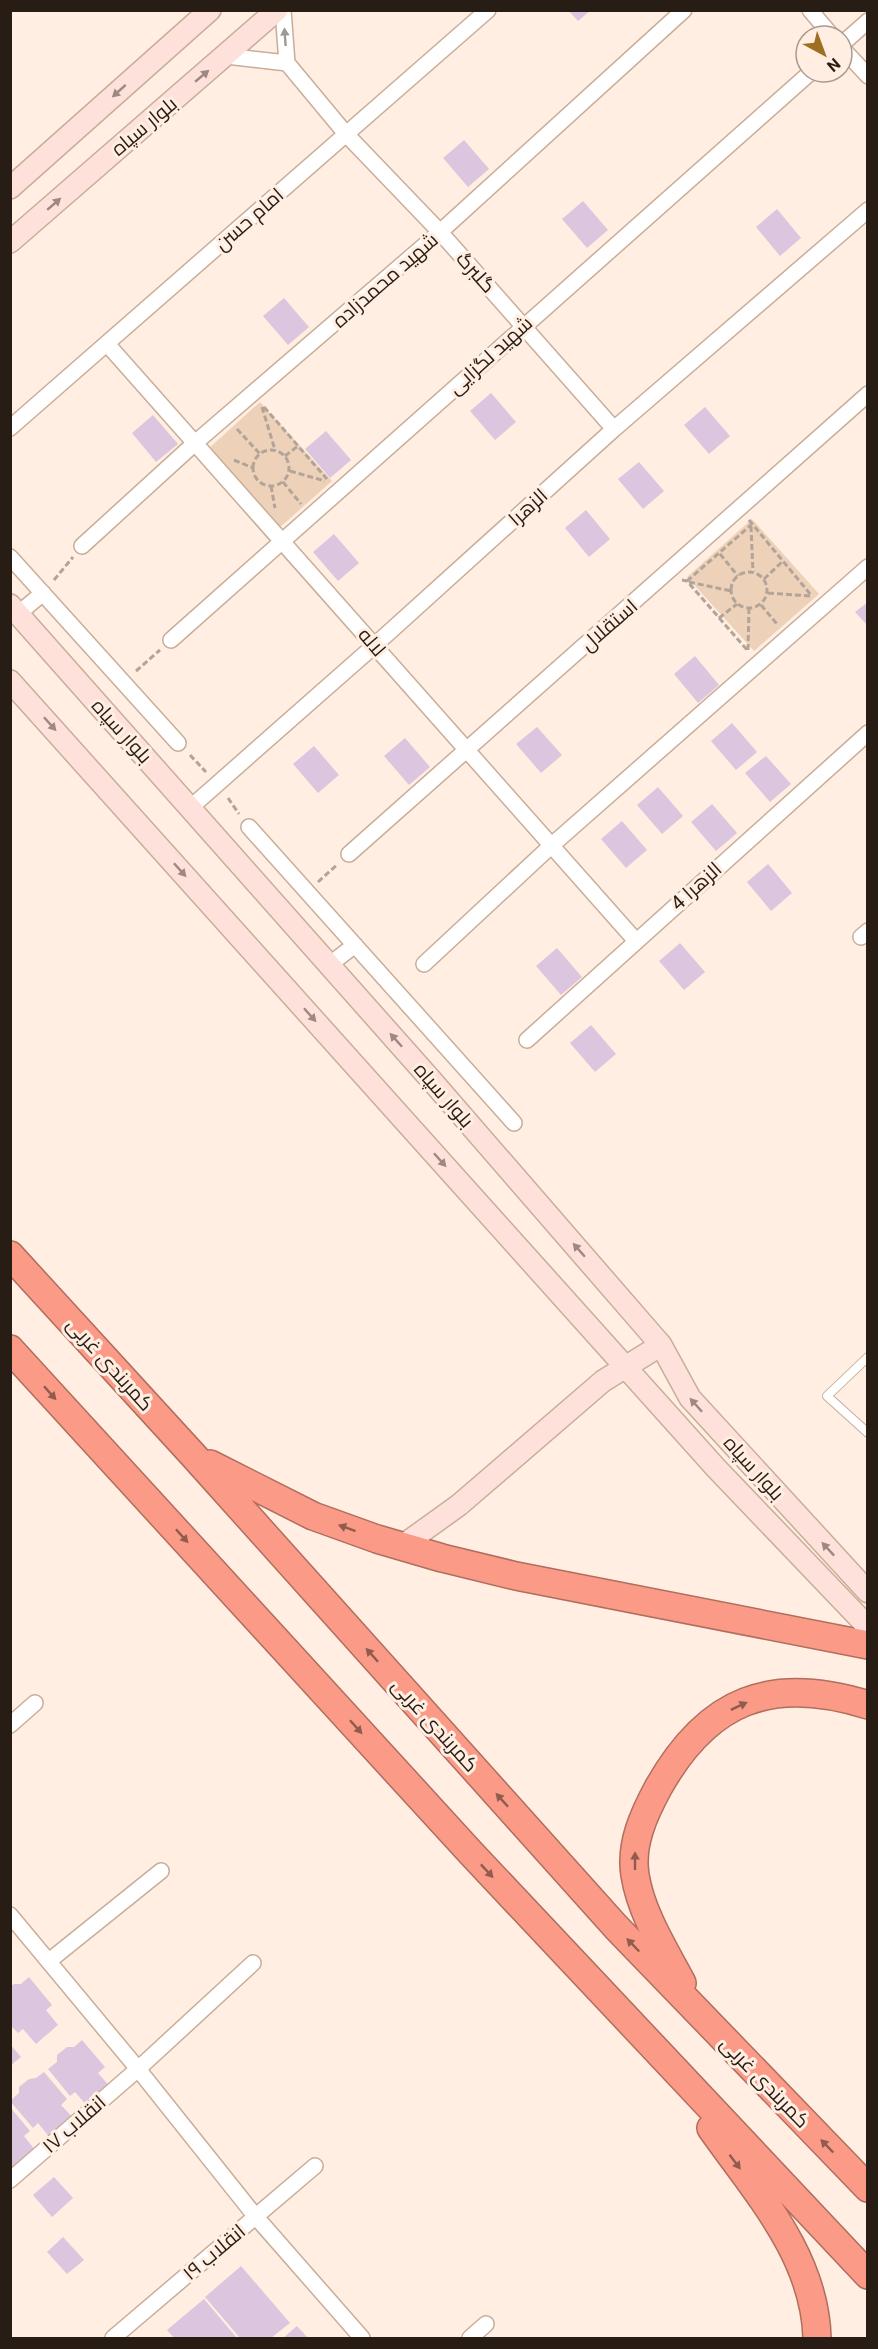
<svg xmlns="http://www.w3.org/2000/svg" width="878" height="2349" font-family="Roboto,Cairo,sans-serif">
<rect width="100%" height="100%" fill="#ffeee1"/>
<!-- green -->
<path fill="#eed1b9" d="M 260,402 L 332,481 L 278,529 L 207,450 Z
M 752,519 L 819,594 L 754,651 L 687,577 Z"/>
<!-- building -->
<path fill="#dcc5df" d="M 568,10 L 591,10 L 578,21 Z
M 464,140 L 489,169 L 468,187 L 443,158 Z
M 583,201 L 608,230 L 587,248 L 562,219 Z
M 777,209 L 801,238 L 780,256 L 756,227 Z
M 284,298 L 309,327 L 288,345 L 263,316 Z
M 491,393 L 516,422 L 495,440 L 470,411 Z
M 705,407 L 730,436 L 709,454 L 684,425 Z
M 153,415 L 178,444 L 156,462 L 132,433 Z
M 326,431 L 351,460 L 330,478 L 305,449 Z
M 639,462 L 664,491 L 643,509 L 618,479 Z
M 586,510 L 610,539 L 589,557 L 565,528 Z
M 334,534 L 359,563 L 338,581 L 313,552 Z
M 868,602 L 868,626 L 855,612 Z
M 695,656 L 719,685 L 698,703 L 674,674 Z
M 732,723 L 757,752 L 736,770 L 711,741 Z
M 537,727 L 562,755 L 541,773 L 516,744 Z
M 405,738 L 430,767 L 409,785 L 384,756 Z
M 314,746 L 339,775 L 318,793 L 293,764 Z
M 766,756 L 791,784 L 770,802 L 745,773 Z
M 658,787 L 683,816 L 662,834 L 637,805 Z
M 712,804 L 737,833 L 716,851 L 691,822 Z
M 622,821 L 647,850 L 626,868 L 601,839 Z
M 768,864 L 792,893 L 771,911 L 747,882 Z
M 680,943 L 705,972 L 684,990 L 659,961 Z
M 557,948 L 582,977 L 561,995 L 536,966 Z
M 591,1025 L 616,1054 L 595,1072 L 570,1043 Z
M 29,1977 L 52,2005 L 46,2010 L 58,2025 L 36,2044 L 23,2029 L 18,2033 L 10,2025 L 10,1987 L 14,1984 L 21,1984 Z
M 82,2040 L 105,2067 L 98,2073 L 111,2088 L 88,2107 L 75,2092 L 70,2096 L 48,2069 L 57,2062 L 57,2055 L 67,2047 L 74,2047 Z
M 10,2044 L 21,2057 L 10,2066 Z
M 44,2072 L 67,2099 L 61,2105 L 74,2119 L 51,2139 L 38,2123 L 33,2128 L 10,2101 L 19,2093 L 19,2087 L 29,2079 L 36,2078 Z
M 10,2107 L 30,2131 L 24,2136 L 36,2151 L 14,2170 L 10,2167 Z
M 54,2177 L 73,2198 L 52,2217 L 33,2195 Z
M 63,2237 L 84,2260 L 67,2274 L 47,2252 Z
M 241,2266 L 290,2323 L 271,2338 L 240,2338 L 205,2297 Z
M 204,2299 L 237,2338 L 174,2338 L 167,2330 Z
M 297,2326 L 308,2338 L 283,2338 Z"/>
<g fill="none" stroke-linecap="round" stroke-linejoin="round">
<!-- lane casing -->
<g stroke="#c8ae99" stroke-width="10">
<path id="lane" d="M 868,1357 L 827,1396 L 868,1433"/>
</g>
<!-- street casing -->
<g stroke="#c8ae99" stroke-width="18">
<path id="street" d="M 283,10 L 287,63
M 810,10 L 832,36
M 842,44 L 868,21
M 842,48 L 868,76
M 226,56 L 287,63
M 287,63 L 346,134 L 440,232 L 614,429
M 108,345 L 636,941
M 10,428 L 488,10
M 82,546 L 195,443 L 440,232 L 684,10
M 10,557 L 178,743
M 18,614 L 43,593
M 171,640 L 811,72
M 190,808 L 375,645 L 614,429 L 868,210
M 249,827 L 514,1123
M 349,854 L 868,394
M 861,937 L 868,931
M 424,964 L 552,845 L 868,567
M 329,965 L 355,945
M 527,1040 L 868,733
M 10,1725 L 35,1703
M 10,1915 L 138,2069 L 256,2217 L 362,2338
M 49,1961 L 161,1871
M 10,2180 L 138,2069 L 253,1963
M 113,2338 L 315,2166
M 470,2338 L 486,2324"/>
</g>
<!-- secondary casing -->
<g stroke="#c8ae99" stroke-width="24">
<path id="secondary" d="M 10,188 L 210,10
M 10,242 L 277,10
M 10,605 L 432,1081 L 654,1337 L 661,1345 L 690,1398 L 868,1592
M 10,681 L 716,1468 L 868,1627
M 402,1546 L 459,1505 L 603,1381 L 661,1345"/>
</g>
<!-- highway casing -->
<g stroke="#b06e5f" stroke-width="30">
<path id="highway" d="M 10,1255 L 193,1455 L 616,1927 L 868,2188
M 10,1349 L 470,1852 L 868,2275
M 210,1464 L 313,1516 L 377,1539 L 442,1558 L 516,1576 L 868,1645
M 682,1983 C 664,1949 641,1913 635,1875 C 630,1844 644,1814 658,1788 C 708,1699 771,1675 868,1705
M 711,2128 C 756,2192 815,2256 817,2338"/>
</g>
<!-- path -->
<path stroke="#b2a499" stroke-width="3" stroke-dasharray="6 3" stroke-linecap="butt" d="M 262,407 L 275,450
M 264,407 L 327,479
M 237,429 L 260,454
M253 468a18 18 0 1 1 36 0a18 18 0 1 1-36 0Z
M 285,456 L 298,446
M 234,460 L 253,468
M 290,471 L 325,481
M 283,482 L 301,504
M 271,486 L 275,508
M 749,520 L 811,595
M 751,526 L 753,572
M 720,554 L 738,576
M731 590a18 18 0 1 1 36 0a18 18 0 1 1-36 0Z
M 764,579 L 782,562
M 54,580 L 73,557
M 682,580 L 687,581 L 748,651
M 687,581 L 751,525
M 689,582 L 731,591
M 768,593 L 811,596
M 761,605 L 777,624
M 719,618 L 737,604
M 748,650 L 749,609
M 136,671 L 160,650
M 190,755 L 206,772
M 228,798 L 239,814
M 318,882 L 338,864"/>
<!-- lane -->
<use href="#lane" stroke="#fff" stroke-width="8"/>
<!-- street -->
<use href="#street" stroke="#fff" stroke-width="15"/>
<!-- secondary -->
<use href="#secondary" stroke="#fee1db" stroke-width="21"/>
<!-- highway -->
<use href="#highway" stroke="#fa9a87" stroke-width="27"/>
</g>
<!-- one-way arrows -->
<defs><path id="oneway-solid" d="M-6-.8H1V-3.2L6.5 0L1 3.2V.8H-6Z" transform="scale(1.5)"/></defs>
<use fill="#9e9996" href="#oneway-solid" transform="translate(285 37) rotate(-94)"/>
<g fill="#9d8982">
<use href="#oneway-solid" transform="translate(202 76) rotate(-40)"/>
<use href="#oneway-solid" transform="translate(119 91) rotate(138)"/>
<use href="#oneway-solid" transform="translate(54 204) rotate(-41)"/>
<use href="#oneway-solid" transform="translate(50 724) rotate(48)"/>
<use href="#oneway-solid" transform="translate(180 870) rotate(48)"/>
<use href="#oneway-solid" transform="translate(310 1015) rotate(48)"/>
<use href="#oneway-solid" transform="translate(396 1040) rotate(-132)"/>
<use href="#oneway-solid" transform="translate(440 1160) rotate(48)"/>
<use href="#oneway-solid" transform="translate(579 1250) rotate(-131)"/>
<use href="#oneway-solid" transform="translate(696 1405) rotate(-132)"/>
<use href="#oneway-solid" transform="translate(828 1549) rotate(-133)"/>
</g>
<g fill="#905c4e">
<use href="#oneway-solid" transform="translate(50 1393) rotate(48)"/>
<use href="#oneway-solid" transform="translate(347 1528) rotate(-160)"/>
<use href="#oneway-solid" transform="translate(182 1536) rotate(48)"/>
<use href="#oneway-solid" transform="translate(372 1655) rotate(-132)"/>
<use href="#oneway-solid" transform="translate(739 1706) rotate(-25)"/>
<use href="#oneway-solid" transform="translate(356 1727) rotate(48)"/>
<use href="#oneway-solid" transform="translate(502 1800) rotate(-132)"/>
<use href="#oneway-solid" transform="translate(635 1861) rotate(-90)"/>
<use href="#oneway-solid" transform="translate(487 1871) rotate(47)"/>
<use href="#oneway-solid" transform="translate(633 1945) rotate(-134)"/>
<use href="#oneway-solid" transform="translate(827 2146) rotate(-134)"/>
<use href="#oneway-solid" transform="translate(735 2162) rotate(53)"/>
</g>
<g text-anchor="middle" stroke-width="6" stroke-linejoin="round" paint-order="stroke">
<!-- street labels -->
<g font-size="20" fill="#271d15" stroke="#ffeee1">
<text transform="translate(144 126) rotate(-40)" y="7">بلوار سپاه</text>
<text transform="translate(249 219) rotate(-41)" y="7">امام حسن</text>
<text transform="translate(476 272) rotate(48)" y="7">گلبرگ</text>
<text transform="translate(385 280) rotate(-41)" y="7">شهید محمدزاده</text>
<text transform="translate(490 355) rotate(-42)" y="7">شهید لگزایی</text>
<text transform="translate(528 507) rotate(-42)" y="7">الزهرا</text>
<text transform="translate(609 625) rotate(-41)" y="7">استقلال</text>
<text transform="translate(372 642) rotate(49)" y="7">لاله</text>
<text transform="translate(122 731) rotate(48)" y="7">بلوار سپاه</text>
<text transform="translate(696 886) rotate(-42)" y="7">الزهرا 4</text>
<text transform="translate(444 1095) rotate(49)" y="7">بلوار سپاه</text>
<text transform="translate(110 1364) rotate(48)" y="7">کمربندی غربی</text>
<text transform="translate(754 1468) rotate(48)" y="7">بلوار سپاه</text>
<text transform="translate(435 1725) rotate(48)" y="7">کمربندی غربی</text>
<text transform="translate(765 2082) rotate(46)" y="7">کمربندی غربی</text>
<text transform="translate(74 2124) rotate(-41)" y="7">انقلاب ۱۷</text>
<text transform="translate(214 2252) rotate(-40)" y="7">انقلاب ۱۹</text>
</g>
</g>
<!-- border -->
<rect width="878" height="2349" fill="none" stroke="#271d15" stroke-width="24"/>
<!-- north arrow -->
<g transform="translate(824 54) rotate(139)"><circle r="28" fill="#ffeee1" stroke="#a99a8f" stroke-width="1.5"/>
<path d="M0-4.5L10 22L0 15L-10 22Z" fill="#9e6e21"/>
<text y="-9" font-size="16" font-weight="bold" text-anchor="middle" fill="#271d15">N</text>
</g>
</svg>
